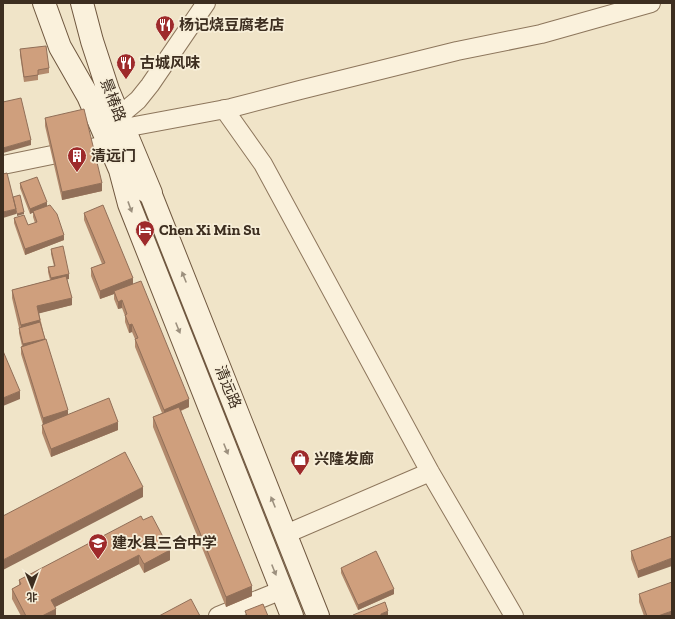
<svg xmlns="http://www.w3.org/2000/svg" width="675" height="619" font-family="'Zilla Slab','Noto Sans SC',serif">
<rect width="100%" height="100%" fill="#f0e4c8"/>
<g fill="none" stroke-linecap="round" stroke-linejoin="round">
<!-- street casing -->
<g stroke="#8d765c" stroke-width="20">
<path id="street" d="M 224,109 L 263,164 L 430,472 L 514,616
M 119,116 L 138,100 L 150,85 L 206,3
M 124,128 L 231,108 L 300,90 L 457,51 L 541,34 L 651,3
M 92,148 L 109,144
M 3,165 L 52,155
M 286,534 L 430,472
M 218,616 L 282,590"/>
</g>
<!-- secondary casing -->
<g stroke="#6f573f" stroke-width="24">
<path id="secondary" d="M 44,3 L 60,47 L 88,96 L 120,170 L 151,195 L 318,616
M 82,3 L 92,41 L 108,90 L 151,193
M 124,128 L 120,170 L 129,204 L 292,616"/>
</g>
<!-- street -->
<use href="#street" stroke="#faf1dc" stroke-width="18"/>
<!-- secondary -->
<use href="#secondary" stroke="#faf1dc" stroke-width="22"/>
</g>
<!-- wall -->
<path fill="#b2896c" d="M 20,49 L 49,68 L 49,73 L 38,75 L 38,80 L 24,82 L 20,55 Z
M 45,118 L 102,191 L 62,200 L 45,126 Z
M 20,183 L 47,206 L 64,240 L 25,255 L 14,223 L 14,218 L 28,225 L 35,223 L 33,217 L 33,212 L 30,214 L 20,188 Z
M 84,213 L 133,284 L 189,407 L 181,411 L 252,596 L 226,607 L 153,427 L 153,417 L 162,413 L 135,347 L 135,339 L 132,332 L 129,333 L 125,322 L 125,316 L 122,308 L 118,309 L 114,299 L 114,294 L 100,299 L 91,276 L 91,268 L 102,264 L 84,220 Z
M 51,249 L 69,279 L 67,279 L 72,305 L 39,313 L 45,339 L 68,415 L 118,430 L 51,457 L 42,433 L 42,425 L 43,425 L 21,354 L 21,347 L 22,346 L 19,333 L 19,328 L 12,298 L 12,290 L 50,280 L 48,272 L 48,267 L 54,266 L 51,254 Z
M 143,520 L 170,560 L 144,573 L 139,564 L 55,607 L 56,616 L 21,616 L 12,599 L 12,589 L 19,585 L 19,580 Z
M 672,536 L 638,578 L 631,559 L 631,551 Z
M 341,568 L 394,594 L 358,610 L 341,573 Z
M 639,594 L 672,616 L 644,616 L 639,602 Z"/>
<!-- shaded-wall -->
<path fill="#916f58" d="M 31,140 L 31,145 L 3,153 L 3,148 Z
M 102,183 L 102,191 L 62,200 L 62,192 Z
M 47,202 L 47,207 L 30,214 L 30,209 Z
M 16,209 L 16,214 L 3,218 L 3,212 Z
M 24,212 L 24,214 L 17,216 L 17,214 Z
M 64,235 L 64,240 L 25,255 L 25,249 Z
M 69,274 L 69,279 L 51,283 L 51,278 Z
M 133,278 L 133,286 L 114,291 L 114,294 L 100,299 L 100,291 Z
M 72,298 L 72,305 L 37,314 L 37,306 Z
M 122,300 L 122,308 L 118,309 L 118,302 Z
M 40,320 L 40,328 L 21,333 L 21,325 Z
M 132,324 L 132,332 L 129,333 L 129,325 Z
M 45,339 L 23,349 L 23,344 Z
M 20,391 L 20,399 L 3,406 L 3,398 Z
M 189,399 L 189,407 L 164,417 L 164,410 Z
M 68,410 L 68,418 L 43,425 L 43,418 Z
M 118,422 L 118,430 L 51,457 L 51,449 Z
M 143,487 L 143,497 L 3,570 L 3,560 Z
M 170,550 L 170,560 L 144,573 L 144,564 Z
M 139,555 L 139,564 L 51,609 L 51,600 Z
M 672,558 L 672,566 L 638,578 L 638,571 Z
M 252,586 L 252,596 L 226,607 L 226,597 Z
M 394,589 L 394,594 L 358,610 L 358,605 Z
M 56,609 L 56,616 L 42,616 Z
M 388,611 L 388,616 L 381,616 L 381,614 Z
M 672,611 L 672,616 L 658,616 Z"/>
<!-- building -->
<path fill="#cf9f7d" stroke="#916f58" d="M 46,46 L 49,68 L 38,70 L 38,75 L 24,77 L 20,49 Z
M 21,98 L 31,140 L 3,148 L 3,102 Z
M 84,109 L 102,183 L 62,192 L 45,118 Z
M 7,173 L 16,209 L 3,212 L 3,174 Z
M 37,177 L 47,202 L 30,209 L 20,183 Z
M 20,195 L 24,212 L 17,214 L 13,197 Z
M 50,205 L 57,214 L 64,235 L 25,249 L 14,218 L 24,215 L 28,225 L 37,222 L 33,211 Z
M 103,205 L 133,278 L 100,291 L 91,268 L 105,263 L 84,213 Z
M 63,246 L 69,274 L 51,278 L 48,267 L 55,266 L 51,249 Z
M 66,276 L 72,298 L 37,306 L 40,320 L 21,325 L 12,290 Z
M 141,281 L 189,399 L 164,410 L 135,339 L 138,338 L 132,324 L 129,325 L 125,315 L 127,314 L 122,300 L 118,302 L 114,291 Z
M 40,322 L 45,339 L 23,344 L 19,328 Z
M 46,339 L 68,410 L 43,418 L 21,347 Z
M 3,351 L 20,391 L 3,398 Z
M 109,398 L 118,422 L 51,449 L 42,425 Z
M 179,407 L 252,586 L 226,597 L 153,417 Z
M 125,452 L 143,487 L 3,560 L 3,516 Z
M 141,516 L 143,520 L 152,516 L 170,550 L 144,564 L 139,555 L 51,600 L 56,609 L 42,616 L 26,616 L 12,589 L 21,584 L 19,580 Z
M 672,536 L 672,558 L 638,571 L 631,551 Z
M 376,551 L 394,589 L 358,605 L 341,568 Z
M 672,582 L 672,611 L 658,616 L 647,616 L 639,594 Z
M 191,599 L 200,616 L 159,616 Z
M 385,602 L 388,611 L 381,614 L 381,616 L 353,616 L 353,615 Z
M 263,604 L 268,616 L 247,616 L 245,611 Z"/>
<!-- one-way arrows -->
<defs><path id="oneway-solid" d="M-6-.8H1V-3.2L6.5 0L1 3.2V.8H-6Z"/></defs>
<g fill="#9c907e">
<use href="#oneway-solid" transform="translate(130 207) rotate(70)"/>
<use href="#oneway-solid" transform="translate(184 277) rotate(-112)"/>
<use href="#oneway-solid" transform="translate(178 328) rotate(68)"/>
<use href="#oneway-solid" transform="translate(226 449) rotate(68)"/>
<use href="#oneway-solid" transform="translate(273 502) rotate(-112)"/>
<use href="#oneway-solid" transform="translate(274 570) rotate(68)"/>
</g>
<!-- icons -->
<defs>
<g id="restaurant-pin" transform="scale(1)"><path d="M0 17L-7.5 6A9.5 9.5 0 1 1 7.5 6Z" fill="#9e2a2b" stroke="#f7eed8"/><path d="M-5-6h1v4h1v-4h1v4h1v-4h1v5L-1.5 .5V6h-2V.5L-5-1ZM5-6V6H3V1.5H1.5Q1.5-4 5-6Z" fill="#fff"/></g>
<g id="building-pin" transform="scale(1)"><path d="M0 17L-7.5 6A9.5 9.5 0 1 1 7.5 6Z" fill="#9e2a2b" stroke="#f7eed8"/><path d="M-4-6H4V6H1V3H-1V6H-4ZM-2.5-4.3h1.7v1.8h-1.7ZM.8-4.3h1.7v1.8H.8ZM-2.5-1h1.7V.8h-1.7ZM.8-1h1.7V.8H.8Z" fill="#fff"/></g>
<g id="hotel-pin" transform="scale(1)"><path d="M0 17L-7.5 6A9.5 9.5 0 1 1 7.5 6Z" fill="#9e2a2b" stroke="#f7eed8"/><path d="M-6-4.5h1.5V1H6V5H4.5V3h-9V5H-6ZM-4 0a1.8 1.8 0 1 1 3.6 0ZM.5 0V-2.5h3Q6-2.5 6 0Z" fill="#fff"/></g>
<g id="shop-pin" transform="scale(1)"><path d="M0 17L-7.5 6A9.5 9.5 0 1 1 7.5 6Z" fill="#9e2a2b" stroke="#f7eed8"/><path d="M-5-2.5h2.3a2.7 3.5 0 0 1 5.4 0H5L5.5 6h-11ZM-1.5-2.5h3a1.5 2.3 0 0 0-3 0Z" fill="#fff"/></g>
<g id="school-pin" transform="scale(1)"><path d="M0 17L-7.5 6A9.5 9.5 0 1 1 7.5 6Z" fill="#9e2a2b" stroke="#f7eed8"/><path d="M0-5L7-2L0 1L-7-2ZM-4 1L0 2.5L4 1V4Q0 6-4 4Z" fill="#fff"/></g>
</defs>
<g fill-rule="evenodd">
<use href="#restaurant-pin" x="165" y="25"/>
<use href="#restaurant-pin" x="126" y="63"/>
<use href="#building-pin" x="77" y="156"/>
<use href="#hotel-pin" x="145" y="230"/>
<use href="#shop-pin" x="300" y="459"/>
<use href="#school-pin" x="98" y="543"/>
</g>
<g text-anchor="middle" stroke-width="3.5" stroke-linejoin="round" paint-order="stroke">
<!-- poi labels -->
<g font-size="15" font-weight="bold" fill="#3d2e20" stroke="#f7eed8" text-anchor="start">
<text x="179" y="30">杨记烧豆腐老店</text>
<text x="140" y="68">古城风味</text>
<text x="91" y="161">清远门</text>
<text x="159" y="235">Chen Xi Min Su</text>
<text x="314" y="464">兴隆发廊</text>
<text x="112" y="548">建水县三合中学</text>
</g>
<!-- street labels -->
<g font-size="15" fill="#3d2e20" stroke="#f7eed8">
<text transform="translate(113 100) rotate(69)" y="5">景椿路</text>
<text transform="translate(228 387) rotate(68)" y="5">清远路</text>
</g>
</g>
<!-- border -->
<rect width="675" height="619" fill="none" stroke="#3d2e20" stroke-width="8"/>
<!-- north arrow -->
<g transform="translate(32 587) rotate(179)" stroke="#f7eed8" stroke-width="3" paint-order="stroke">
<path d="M0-3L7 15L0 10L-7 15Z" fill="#3d2e20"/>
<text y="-6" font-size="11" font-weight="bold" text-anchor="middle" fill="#3d2e20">北</text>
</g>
</svg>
